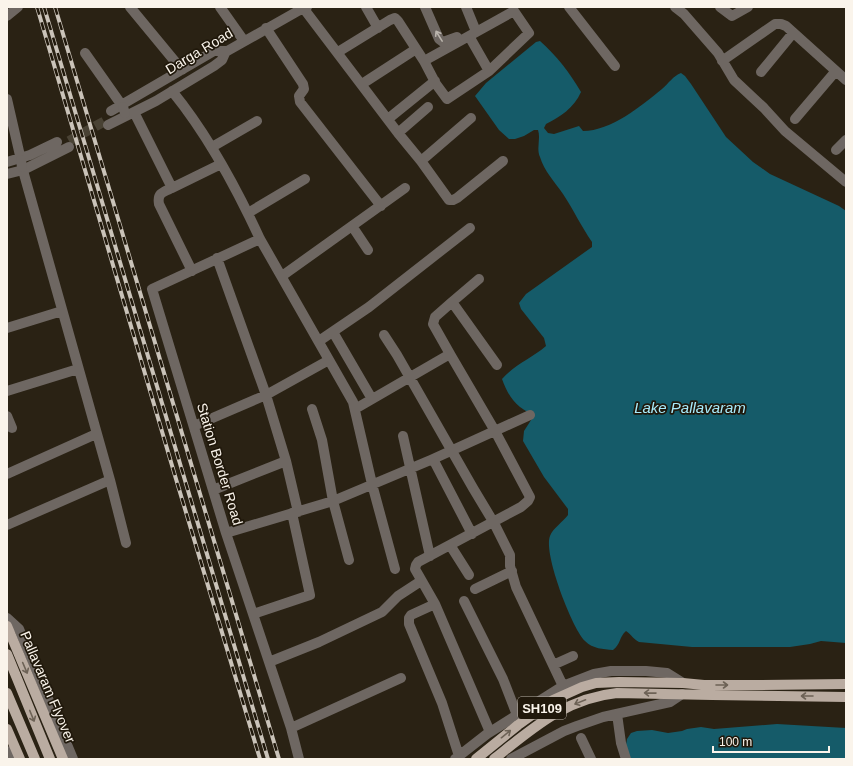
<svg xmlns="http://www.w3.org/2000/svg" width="853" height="766" font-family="Arial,sans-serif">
<rect width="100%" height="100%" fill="#2a2214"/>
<!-- water -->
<path fill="#155b69" d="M 540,41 C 557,56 570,73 581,92 C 574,108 560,117 546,124 L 544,128 L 548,133 L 554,134 L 579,126 L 583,131 C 611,131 641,106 662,89 C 669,83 673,76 681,73 L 685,76 L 691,84 L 726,137 L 753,162 L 770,174 L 839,206 L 846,211 L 846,643 L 821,641 L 810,644 L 790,647 L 692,647 L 639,642 C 633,639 632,635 626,631 C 619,637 621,644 613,650 C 603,649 593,649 585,641 C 572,628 543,553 550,536 C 553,528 563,522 568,515 L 568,509 L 544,477 L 523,441 L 524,431 L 533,417 C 529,412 525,411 520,407 C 511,400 506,390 502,379 C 514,365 532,358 546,346 L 544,338 L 521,309 L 519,303 L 526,294 L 592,247 L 592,242 C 581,226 573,209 563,194 C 555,182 544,171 540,157 C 536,148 541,139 538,130 L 534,130 L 524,136 L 515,139 L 509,139 L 499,130 L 475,96 L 486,83 L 536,42 Z
M 777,724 L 846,728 L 846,759 L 630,759 L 626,745 L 627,739 L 631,733 L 637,731 L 652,730 L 668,733 L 682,731 L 687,729 L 701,727 L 714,729 Z"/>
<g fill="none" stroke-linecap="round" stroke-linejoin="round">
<!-- minor-tunnel -->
<path stroke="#494234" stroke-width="10" stroke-dasharray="10 5" stroke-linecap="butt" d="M 69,141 L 105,121"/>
<!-- minor -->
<path stroke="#6e6762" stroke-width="10" d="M 130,7 L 182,70
M 220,7 L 244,41
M 366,7 L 378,28
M 425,7 L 439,39 L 443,42 L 457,37
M 466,7 L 475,29
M 569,7 L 615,66
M 675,7 L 684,14 L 718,53 L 734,80 L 764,108 L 785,131 L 846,182
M 720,7 L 732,16 L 748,7
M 304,9 L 398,133 L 421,161 L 449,200 L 453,200 L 457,198 L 503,161
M 7,16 L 18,7
M 266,28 L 303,84 L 304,89 L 299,96 L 300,102 L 381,206
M 469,36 L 489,71
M 338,52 L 390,20 L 395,18 L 398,21 L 424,61 L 436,84 L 447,99 L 489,71 L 529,33 L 514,11 L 424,61
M 85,53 L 123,107
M 222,54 L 298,11 L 307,7
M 722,61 L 775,24 L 781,24 L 786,26 L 846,80
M 761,72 L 793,33
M 362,84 L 416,49
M 172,91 C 208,135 236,187 260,239 L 353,402 L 372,484 L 395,569
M 7,99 L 21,160
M 134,112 L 172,188 C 163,192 157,193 159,204 L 192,271
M 388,119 L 435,81
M 795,119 L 835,72
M 108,125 L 156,101 L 214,66 L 222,60 L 226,51 L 214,51 L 111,111
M 398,133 L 428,107
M 212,147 L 257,121
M 836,150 L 846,140
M 421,161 L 471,118
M 7,162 L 30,155 L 57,142
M 22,167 L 110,480 L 126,543
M 7,174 L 23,170 L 69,147
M 172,188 L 221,164
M 248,213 L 305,179
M 352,226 L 368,250
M 260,239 L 152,289 L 226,533 L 291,728 L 299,759
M 217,258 L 266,395 L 286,461 L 298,512
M 282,276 L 405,188
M 452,302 L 479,279
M 7,328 L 62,311
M 333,332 L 372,399
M 384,335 L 397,355 L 473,488 L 494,523 L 510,555 L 510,566 L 516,587 L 563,686
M 319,341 L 369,307 L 470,228
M 450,354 L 495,431 L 530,497 L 528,501 L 521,507 L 418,562 L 416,565 L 415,569 L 435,604 L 490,732
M 7,391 L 78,369
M 312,409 L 322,440 L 333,501 L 349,560
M 355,409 L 450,354 L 433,324 L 435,317 L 452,302 L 497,365
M 7,416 L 12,428
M 194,426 L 266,395 L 329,360
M 403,436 L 430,556
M 433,459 L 472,534
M 7,474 L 96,434
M 213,490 L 286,461
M 7,525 L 110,480
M 226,533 L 333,501 L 433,459 L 530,415
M 450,545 L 469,575
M 475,589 L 512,571
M 464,601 L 503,679 L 517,715
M 435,604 L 411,615 L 409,618 L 409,624 L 442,703 L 459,756
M 253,614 L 310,595 L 292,513
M 7,618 L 19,629 L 73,759
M 269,662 L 319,642 L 382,612 L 398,596 L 421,581
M 553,665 L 573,656
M 617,714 L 621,743 L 626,759
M 291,728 L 401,678
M 581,738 L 591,759
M 7,751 L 10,759
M 455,759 L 487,734 L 563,686 L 594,674 L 611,671 L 646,671 L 667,673 L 683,683
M 511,759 L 564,731 L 577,726 L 603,717 L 670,702 L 682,694"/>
<!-- major -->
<path stroke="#baaca1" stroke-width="10" d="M 7,626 L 63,759
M 7,654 L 50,759
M 7,693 L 35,759
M 7,729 L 20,759
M 476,759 L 518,725 L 553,700 L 582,687 L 596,683 L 619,682 L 683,683 L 704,685 L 757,685 L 846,684
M 494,759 C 533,728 566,698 617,693 L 712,695 L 846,697"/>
<!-- rail casing -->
<g stroke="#cac3b9" stroke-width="4">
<path id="rail" d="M 37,7 L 176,479 L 260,759
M 44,7 L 268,759
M 55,7 L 279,759"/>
</g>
<!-- rail -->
<use href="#rail" stroke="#20180b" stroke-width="2.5" stroke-dasharray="8" stroke-linecap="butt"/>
<!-- minor-bridge -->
<path stroke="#6e6762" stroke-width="10" d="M 123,107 L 125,113
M 21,160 L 22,167"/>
</g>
<!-- one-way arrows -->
<defs><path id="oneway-shaft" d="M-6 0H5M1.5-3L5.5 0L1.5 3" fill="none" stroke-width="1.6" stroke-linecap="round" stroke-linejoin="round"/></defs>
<use stroke="#bbb5ad" href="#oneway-shaft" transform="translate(439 36) rotate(-122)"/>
<g stroke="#6d6256">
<use href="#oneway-shaft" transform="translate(25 668) rotate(67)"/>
<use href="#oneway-shaft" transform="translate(722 685)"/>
<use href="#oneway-shaft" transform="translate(650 693) rotate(-179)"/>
<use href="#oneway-shaft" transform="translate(807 696) rotate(-180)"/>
<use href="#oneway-shaft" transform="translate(580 702) rotate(158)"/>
<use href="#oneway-shaft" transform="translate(32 716) rotate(68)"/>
<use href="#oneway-shaft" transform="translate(506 734) rotate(-39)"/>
</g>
<g text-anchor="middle" stroke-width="3.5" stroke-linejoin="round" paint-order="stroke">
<!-- shield labels -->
<rect fill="#20180b" stroke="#b9b2a8" stroke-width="1" x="518" y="697" width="48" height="22" rx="3"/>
<g font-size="13" font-weight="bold" fill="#faf4eb">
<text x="542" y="713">SH109</text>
</g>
<!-- street labels -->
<g font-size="14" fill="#faf4eb" stroke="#20180b">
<text transform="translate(199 51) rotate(-31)" y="5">Darga Road</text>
<text transform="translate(220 464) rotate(73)" y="5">Station Border Road</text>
<text transform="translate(48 687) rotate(67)" y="5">Pallavaram Flyover</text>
</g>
<!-- water labels -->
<g font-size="15" font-style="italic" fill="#a8ebfb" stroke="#20180b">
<text x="690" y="413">Lake Pallavaram</text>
</g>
</g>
<!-- border -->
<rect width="853" height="766" fill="none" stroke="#faf4eb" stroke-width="16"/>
<!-- scale -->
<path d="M713 746v6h116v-6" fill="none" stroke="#faf4eb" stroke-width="2"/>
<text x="719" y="746" font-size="12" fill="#faf4eb" stroke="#20180b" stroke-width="3" paint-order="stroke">100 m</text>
</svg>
